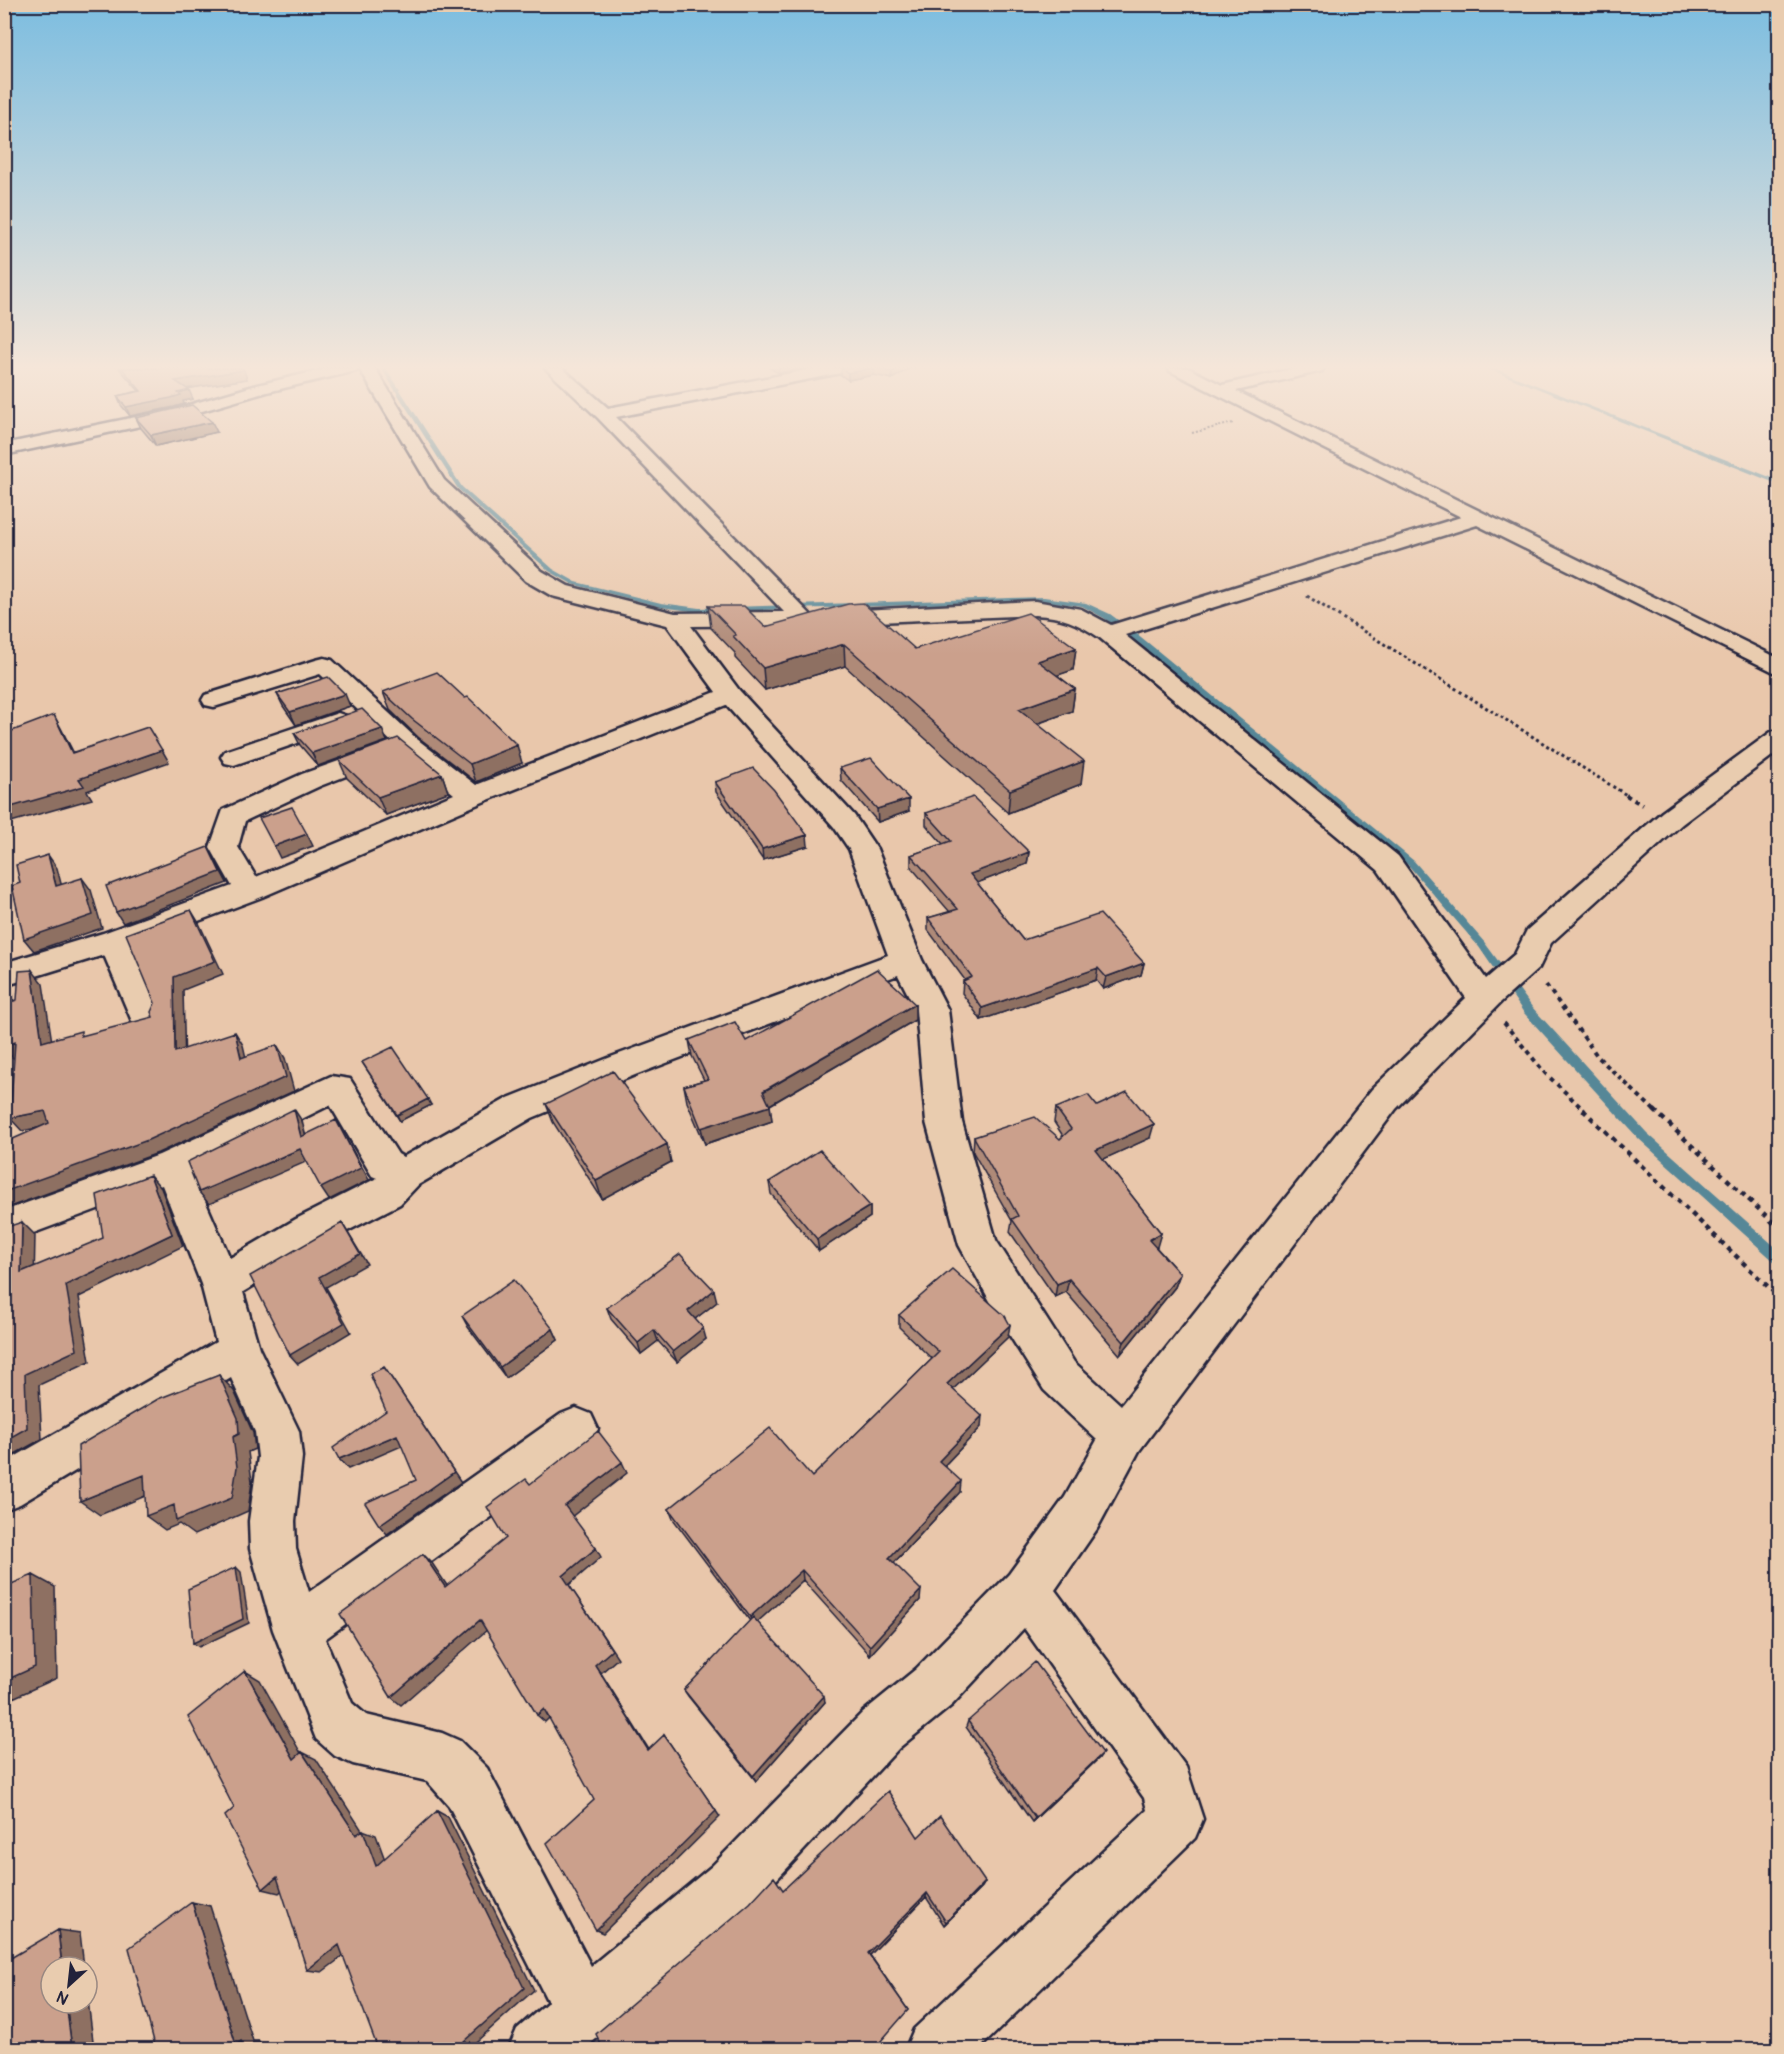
<svg xmlns="http://www.w3.org/2000/svg" width="1784" height="2054" font-family="Pangolin,sans-serif">
<rect width="100%" height="100%" fill="#e9c7ab"/>
<filter id="ink" filterUnits="userSpaceOnUse"><feTurbulence type="fractalNoise" baseFrequency=".0167" numOctaves="2"/><feDisplacementMap in="SourceGraphic" scale="12" xChannelSelector="R" yChannelSelector="G"/><feConvolveMatrix kernelMatrix="1 2 1 2 8 2 1 2 1" color-interpolation-filters="sRGB"/></filter>
<g filter="url(#ink)">
<g fill="none" stroke-linecap="round" stroke-linejoin="round">
<!-- stream -->
<path fill="#578797" fill-rule="evenodd" d="M 381,368 L 386,368 L 462,487 L 553,569 L 576,582 L 661,603 L 699,608 L 1044,597 L 1086,603 L 1110,614 L 1141,637 L 1414,861 L 1485,943 L 1532,1007 L 1647,1133 L 1780,1251 L 1780,1264 L 1776,1263 L 1639,1139 L 1524,1013 L 1479,947 L 1408,865 L 1135,641 L 1104,618 L 1082,606 L 1044,601 L 699,612 L 661,607 L 572,584 L 549,571 L 458,489 Z
M 1486,368 L 1493,368 L 1780,481 L 1780,485 Z"/>
<!-- minor casing -->
<g stroke="#22223b" stroke-width="5">
<path id="minor" d="M 330,368 L 358,368 L 356,371 L 267,392 L 178,418 L 4,455 L 4,444 L 175,409 L 257,385 Z
M 359,368 L 375,368 L 444,480 L 542,571 L 568,586 L 675,613 L 784,612 L 598,418 L 545,368 L 562,368 L 608,408 L 818,368 L 849,368 L 847,371 L 841,373 L 616,417 L 814,618 L 811,623 L 803,625 L 691,626 L 739,690 L 854,815 L 877,849 L 922,960 L 948,1010 L 962,1122 L 996,1240 L 1074,1362 L 1121,1405 L 1372,1089 L 1466,998 L 1378,870 L 1100,638 C 1078,623 1061,616 1035,615 L 832,624 L 824,622 L 821,617 L 824,612 L 1035,601 L 1081,609 L 1111,625 L 1461,517 L 1170,371 L 1168,368 L 1188,368 L 1222,385 L 1296,368 L 1324,368 L 1322,371 L 1236,391 L 1780,659 L 1780,675 L 1477,525 L 1125,635 L 1398,856 L 1486,979 L 1515,954 L 1527,930 L 1662,812 L 1771,732 L 1780,729 L 1780,750 L 1682,824 L 1551,943 L 1539,968 L 1501,1002 L 1396,1109 L 1139,1451 L 1097,1529 L 1055,1590 L 1186,1767 L 1203,1819 L 1195,1838 L 978,2050 L 905,2050 L 914,2029 L 1147,1810 L 1144,1798 L 1024,1628 L 952,1705 L 899,1748 L 752,1906 L 583,2050 L 508,2050 L 517,2029 L 548,2002 L 449,1806 L 427,1781 L 353,1764 L 335,1756 L 316,1739 L 273,1630 L 250,1549 L 249,1521 L 258,1457 L 255,1432 L 231,1378 L 20,1504 L 4,1510 L 4,1463 L 216,1342 L 201,1284 L 162,1185 L 4,1244 L 4,1211 L 159,1155 L 331,1076 L 350,1079 L 398,1154 L 403,1157 L 508,1098 L 611,1057 L 888,955 L 849,849 L 834,827 L 726,705 L 483,802 L 262,897 L 132,946 L 162,1017 L 158,1026 L 146,1029 L 134,1026 L 104,955 L 4,986 L 4,963 L 103,933 L 232,886 L 210,847 L 223,810 L 302,774 L 384,745 L 393,748 L 397,753 L 393,758 L 320,786 L 245,821 L 238,847 L 256,877 L 454,794 L 399,749 L 320,674 L 214,707 L 205,705 L 202,700 L 205,695 L 316,660 L 324,658 L 332,660 L 417,739 L 476,785 L 716,692 L 667,625 L 552,596 L 526,581 L 430,487 ZM 898,975 L 916,1010 L 926,1122 L 959,1245 L 1002,1323 L 1044,1390 L 1097,1440 L 1065,1497 L 1009,1574 L 916,1669 L 863,1712 L 712,1866 L 591,1966 L 487,1768 L 460,1741 L 442,1733 L 366,1715 L 352,1703 L 325,1639 L 591,1444 L 598,1429 L 591,1414 L 576,1408 L 561,1414 L 309,1592 L 296,1549 L 295,1521 L 302,1457 L 299,1431 L 259,1348 L 243,1292 L 324,1243 L 400,1204 L 418,1185 L 532,1118 L 635,1075 ZM 330,1105 L 372,1176 L 377,1178 L 296,1219 L 230,1258 L 193,1173 Z
M 338,713 L 347,716 L 351,721 L 347,726 L 234,765 L 225,763 L 221,757 L 225,751 Z"/>
</g>
<!-- path-far3 -->
<path stroke="#22223b" stroke-width="2" stroke-dasharray="2 2" stroke-linecap="butt" d="M 1192,433 L 1233,423"/>
<!-- path-far2 -->
<path stroke="#22223b" stroke-width="3" stroke-dasharray="3 3" stroke-linecap="butt" d="M 1307,596 L 1628,796"/>
<!-- path-far1 -->
<path stroke="#22223b" stroke-width="4" stroke-dasharray="4.5 4.5" stroke-linecap="butt" d="M 1626,795 L 1642,805
M 1546,985 L 1598,1057 L 1655,1111
M 1504,1023 L 1545,1073 L 1585,1111"/>
<!-- path -->
<path stroke="#22223b" stroke-width="4.5" stroke-dasharray="5 5" stroke-linecap="butt" d="M 1583,1110 L 1780,1298
M 1654,1110 L 1780,1229"/>
<!-- minor -->
<use href="#minor" fill="#e9ccaf" fill-rule="evenodd"/>
</g>
<!-- wall -->
<path fill="#af8a78" stroke="#22223b" stroke-width="1.5" d="M 119,368 L 241,368 L 247,379 L 186,389 L 193,399 L 183,401 L 184,404 L 130,416 L 121,405 L 117,396 L 139,391 Z
M 769,368 L 803,368 L 779,373 Z
M 841,368 L 916,368 L 908,369 L 892,379 L 874,375 L 848,380 L 841,375 Z
M 136,418 L 217,432 L 156,446 L 141,428 Z
M 708,606 L 765,627 L 915,649 L 1076,648 L 1073,670 L 1057,675 L 1075,689 L 1072,711 L 1037,724 L 1081,784 L 1008,813 L 845,666 L 765,690 L 735,658 L 735,653 L 711,628 Z
M 383,692 L 522,763 L 476,782 L 418,737 L 390,710 Z
M 277,694 L 350,706 L 296,725 L 283,706 Z
M 294,733 L 387,741 L 318,766 L 300,745 Z
M 339,760 L 442,774 L 448,792 L 386,815 L 347,778 Z
M 840,768 L 909,811 L 878,822 L 841,780 Z
M 715,782 L 808,846 L 763,860 L 716,792 Z
M 926,813 L 1029,852 L 1027,864 L 977,883 L 1023,940 L 1144,963 L 1141,975 L 1103,989 L 1096,980 L 981,1020 L 962,993 L 963,981 L 965,980 L 928,930 L 928,918 L 950,912 L 911,867 L 911,855 L 943,844 L 926,825 Z
M 915,1004 L 915,1020 L 770,1105 L 772,1121 L 705,1144 L 687,1102 L 684,1086 L 704,1080 L 692,1056 L 689,1040 L 746,1041 Z
M 362,1062 L 431,1105 L 400,1121 Z
M 546,1104 L 671,1162 L 602,1199 L 553,1122 Z
M 1097,1106 L 1150,1138 L 1103,1159 L 1161,1233 L 1156,1247 L 1180,1274 L 1175,1287 L 1120,1355 L 1066,1292 L 1055,1297 L 1010,1232 L 1012,1221 L 973,1152 L 974,1137 L 1060,1139 L 1063,1136 L 1054,1122 L 1056,1108 Z
M 769,1182 L 870,1206 L 870,1217 L 819,1251 L 771,1194 Z
M 717,1302 L 695,1319 L 706,1339 L 677,1362 L 658,1341 L 641,1354 L 611,1319 L 607,1308 Z
M 899,1315 L 1008,1337 L 953,1389 L 981,1427 L 944,1466 L 960,1492 L 894,1563 L 920,1600 L 870,1655 L 803,1580 L 757,1622 L 825,1702 L 756,1781 L 688,1696 L 684,1690 L 750,1621 L 673,1519 L 669,1509 L 812,1477 L 932,1359 L 899,1327 Z
M 462,1316 L 553,1329 L 558,1340 L 506,1378 L 468,1327 Z
M 968,1721 L 1099,1758 L 1032,1822 L 966,1727 Z
M 918,1837 L 985,1882 L 982,1887 L 944,1925 L 926,1897 L 870,1955 L 908,2010 L 907,2011 L 783,1890 Z"/>
<!-- shaded-wall -->
<path fill="#8e7062" stroke="#22223b" stroke-width="1.5" d="M 779,368 L 803,368 L 779,373 Z
M 874,368 L 874,375 L 848,380 L 848,373 Z
M 899,368 L 916,368 L 908,369 L 892,379 L 892,372 Z
M 244,370 L 247,379 L 179,390 L 175,381 Z
M 189,390 L 193,399 L 183,401 L 184,404 L 174,407 L 130,416 L 126,407 Z
M 212,422 L 217,432 L 156,446 L 151,435 Z
M 844,644 L 845,666 L 765,690 L 763,668 Z
M 1076,648 L 1073,670 L 1035,683 L 1038,661 Z
M 1075,689 L 1072,711 L 1017,731 L 1019,709 Z
M 345,694 L 350,706 L 296,725 L 290,712 Z
M 54,715 L 61,728 L 80,765 L 72,753 Z
M 382,729 L 387,741 L 318,766 L 312,753 Z
M 517,745 L 522,763 L 476,782 L 470,764 Z
M 162,750 L 169,762 L 87,791 L 92,799 L 4,824 L 4,809 L 79,779 Z
M 1084,761 L 1081,784 L 1008,813 L 1010,790 Z
M 442,774 L 448,792 L 386,815 L 378,797 Z
M 909,799 L 909,811 L 878,822 L 877,809 Z
M 307,834 L 313,846 L 280,858 L 274,846 Z
M 807,835 L 808,846 L 763,860 L 762,849 Z
M 208,847 L 227,883 L 123,923 L 116,912 Z
M 1029,852 L 1027,864 L 969,886 L 970,874 Z
M 48,855 L 57,868 L 65,899 L 56,886 Z
M 82,878 L 91,890 L 102,928 L 34,951 L 24,939 Z
M 191,910 L 199,923 L 223,974 L 183,990 L 185,1065 L 175,1052 L 174,977 Z
M 1144,963 L 1141,975 L 1103,989 L 1106,977 Z
M 1098,968 L 1096,980 L 981,1020 L 982,1008 Z
M 32,970 L 43,984 L 54,1055 L 42,1042 Z
M 4,978 L 11,986 L 17,1018 L 5,1004 Z
M 915,1004 L 915,1020 L 766,1107 L 770,1106 L 772,1121 L 705,1144 L 701,1128 Z
M 235,1032 L 243,1045 L 249,1071 L 241,1058 Z
M 15,1042 L 15,1060 L 10,1055 L 4,1057 L 4,1043 Z
M 277,1045 L 285,1058 L 294,1091 L 158,1153 L 4,1209 L 4,1192 Z
M 428,1099 L 431,1105 L 400,1121 L 397,1115 Z
M 294,1109 L 302,1121 L 309,1149 L 301,1137 Z
M 45,1111 L 57,1124 L 22,1131 L 10,1118 Z
M 336,1120 L 369,1180 L 329,1200 L 321,1188 Z
M 1154,1124 L 1150,1138 L 1093,1164 L 1096,1150 Z
M 667,1144 L 671,1162 L 602,1199 L 596,1181 Z
M 300,1149 L 308,1161 L 209,1204 L 199,1192 Z
M 150,1175 L 161,1188 L 183,1246 L 79,1297 L 90,1361 L 39,1385 L 42,1439 L 4,1460 L 4,1441 L 25,1374 L 66,1285 L 172,1234 Z
M 870,1206 L 870,1217 L 819,1251 L 817,1239 Z
M 22,1222 L 35,1235 L 34,1284 L 21,1272 Z
M 342,1223 L 367,1264 L 326,1287 L 351,1332 L 298,1364 L 290,1355 L 319,1277 Z
M 1161,1233 L 1157,1247 L 1145,1253 L 1149,1240 Z
M 1180,1274 L 1175,1287 L 1120,1355 L 1124,1342 Z
M 1069,1279 L 1066,1292 L 1055,1297 L 1057,1284 Z
M 714,1290 L 717,1302 L 691,1322 L 688,1311 Z
M 1010,1325 L 1008,1337 L 946,1396 L 947,1384 Z
M 703,1328 L 706,1339 L 677,1362 L 673,1352 Z
M 553,1329 L 558,1340 L 506,1378 L 500,1367 Z
M 654,1330 L 658,1341 L 641,1354 L 638,1343 Z
M 384,1367 L 461,1482 L 387,1534 L 379,1525 L 454,1472 Z
M 219,1375 L 234,1391 L 253,1433 L 255,1449 L 248,1452 L 252,1481 L 248,1511 L 194,1535 L 179,1524 L 165,1530 L 146,1516 Z
M 982,1416 L 981,1427 L 938,1472 L 939,1461 Z
M 397,1435 L 404,1445 L 348,1469 L 339,1459 Z
M 622,1462 L 627,1473 L 571,1517 L 565,1506 Z
M 144,1475 L 162,1489 L 100,1515 L 80,1501 Z
M 961,1481 L 960,1492 L 889,1568 L 889,1558 Z
M 596,1548 L 601,1557 L 569,1585 L 618,1658 L 601,1673 L 653,1756 L 648,1750 L 595,1665 L 563,1576 Z
M 423,1554 L 432,1563 L 454,1596 L 445,1587 Z
M 236,1567 L 241,1572 L 249,1623 L 199,1647 L 193,1643 Z
M 802,1570 L 803,1580 L 753,1626 L 750,1617 Z
M 33,1575 L 55,1587 L 57,1678 L 4,1702 L 4,1681 Z
M 921,1590 L 920,1600 L 870,1655 L 870,1646 Z
M 480,1620 L 488,1629 L 401,1705 L 391,1697 Z
M 245,1671 L 260,1680 L 308,1766 L 294,1759 Z
M 824,1696 L 825,1702 L 756,1781 L 753,1776 Z
M 544,1709 L 551,1716 L 545,1722 L 537,1715 Z
M 664,1735 L 720,1817 L 603,1933 L 596,1930 Z
M 302,1752 L 316,1759 L 363,1832 L 363,1830 L 376,1835 L 389,1871 L 376,1866 Z
M 1103,1753 L 1099,1758 L 1032,1822 L 1035,1818 Z
M 437,1811 L 448,1817 L 534,1990 L 468,2049 L 455,2049 Z
M 277,1877 L 292,1881 L 279,1893 L 263,1889 Z
M 985,1882 L 982,1887 L 944,1925 L 946,1922 Z
M 927,1893 L 926,1897 L 869,1956 L 868,1953 Z
M 192,1902 L 210,1906 L 253,2041 L 259,2041 L 262,2049 L 244,2049 L 236,2045 Z
M 58,1930 L 80,1933 L 84,1967 L 62,1967 Z
M 339,1945 L 354,1948 L 322,1972 L 307,1970 Z
M 87,1992 L 94,2049 L 72,2049 L 66,2003 L 87,2003 Z"/>
<!-- building -->
<path fill="#cba08c" stroke="#22223b" stroke-width="1.5" d="M 122,368 L 241,368 L 244,370 L 175,381 L 189,390 L 178,393 L 181,395 L 171,398 L 126,407 L 117,396 L 141,391 Z
M 841,368 L 899,368 L 892,372 L 874,368 L 848,373 Z
M 192,405 L 212,422 L 151,435 L 136,418 Z
M 863,603 L 915,649 L 1028,613 L 1076,648 L 1038,661 L 1075,689 L 1019,709 L 1084,761 L 1010,790 L 844,644 L 763,668 L 733,636 L 736,635 L 708,606 L 744,606 L 765,627 L 848,604 Z
M 437,672 L 465,698 L 468,697 L 517,745 L 470,764 L 412,719 L 383,692 Z
M 328,677 L 345,694 L 290,712 L 277,694 Z
M 362,709 L 382,729 L 312,753 L 294,733 Z
M 54,715 L 72,753 L 148,727 L 162,750 L 79,779 L 84,786 L 4,809 L 4,734 Z
M 398,738 L 442,774 L 378,797 L 339,760 Z
M 871,758 L 909,799 L 877,809 L 840,768 Z
M 753,768 L 774,790 L 807,835 L 762,849 L 715,782 Z
M 973,797 L 1029,852 L 970,874 L 1023,940 L 1100,914 L 1144,963 L 1106,977 L 1098,968 L 982,1008 L 963,981 L 972,977 L 928,918 L 958,909 L 911,855 L 951,841 L 926,813 Z
M 292,807 L 307,834 L 274,846 L 259,818 Z
M 208,847 L 220,872 L 116,912 L 106,886 Z
M 48,855 L 56,886 L 82,878 L 93,915 L 24,939 L 12,886 L 20,883 L 16,865 Z
M 191,910 L 215,961 L 174,977 L 175,1052 L 235,1032 L 241,1058 L 277,1045 L 286,1077 L 148,1140 L 4,1192 L 4,1143 L 49,1123 L 45,1111 L 10,1118 L 15,1042 L 4,1046 L 4,999 L 5,1004 L 17,1000 L 19,971 L 32,970 L 42,1042 L 81,1031 L 81,1036 L 153,1017 L 151,1012 L 155,1003 L 126,934 Z
M 877,969 L 915,1004 L 763,1091 L 770,1106 L 701,1128 L 684,1086 L 708,1079 L 689,1040 L 735,1022 L 746,1041 Z
M 393,1047 L 428,1099 L 397,1115 L 362,1062 Z
M 613,1071 L 667,1144 L 596,1181 L 546,1104 Z
M 1127,1092 L 1154,1124 L 1096,1150 L 1161,1233 L 1149,1240 L 1180,1274 L 1124,1342 L 1069,1279 L 1057,1284 L 1012,1219 L 1018,1216 L 974,1137 L 1035,1117 L 1060,1139 L 1071,1129 L 1056,1108 L 1088,1095 L 1097,1106 Z
M 294,1109 L 301,1137 L 336,1120 L 361,1168 L 321,1188 L 300,1149 L 199,1192 L 187,1162 Z
M 820,1150 L 870,1206 L 817,1239 L 769,1182 Z
M 150,1175 L 172,1234 L 66,1285 L 77,1350 L 25,1374 L 27,1428 L 4,1441 L 4,1228 L 22,1222 L 21,1272 L 103,1238 L 97,1195 Z
M 342,1223 L 360,1254 L 319,1277 L 344,1323 L 290,1355 L 250,1276 Z
M 680,1254 L 714,1290 L 688,1311 L 703,1328 L 673,1352 L 654,1330 L 638,1343 L 607,1308 Z
M 952,1269 L 1005,1316 L 1010,1325 L 947,1384 L 982,1416 L 939,1461 L 961,1481 L 889,1558 L 921,1590 L 870,1646 L 802,1570 L 750,1617 L 669,1509 L 770,1428 L 812,1477 L 939,1352 L 899,1315 Z
M 514,1280 L 553,1329 L 500,1367 L 462,1316 Z
M 384,1367 L 454,1472 L 379,1525 L 365,1503 L 416,1480 L 397,1435 L 339,1459 L 333,1448 L 386,1411 L 370,1374 Z
M 219,1375 L 238,1418 L 239,1434 L 233,1437 L 237,1467 L 232,1498 L 176,1521 L 174,1505 L 146,1516 L 144,1475 L 80,1501 L 78,1446 L 158,1399 Z
M 598,1431 L 622,1462 L 565,1506 L 596,1548 L 563,1576 L 612,1650 L 595,1665 L 648,1750 L 664,1735 L 716,1811 L 596,1930 L 547,1843 L 594,1800 L 544,1709 L 537,1715 L 480,1620 L 391,1697 L 340,1614 L 423,1554 L 445,1587 L 506,1538 L 487,1507 L 526,1479 L 530,1484 Z
M 236,1567 L 243,1619 L 193,1643 L 188,1589 Z
M 33,1575 L 35,1667 L 4,1681 L 4,1587 Z
M 753,1617 L 824,1696 L 753,1776 L 684,1690 Z
M 1035,1662 L 1103,1753 L 1035,1818 L 968,1721 Z
M 245,1671 L 294,1759 L 302,1752 L 356,1835 L 363,1830 L 376,1866 L 437,1811 L 524,1988 L 455,2049 L 378,2049 L 339,1945 L 307,1970 L 277,1877 L 263,1889 L 225,1816 L 234,1808 L 188,1717 Z
M 888,1791 L 918,1837 L 940,1816 L 985,1882 L 946,1922 L 927,1893 L 868,1953 L 908,2010 L 874,2049 L 603,2049 L 596,2034 L 750,1903 L 774,1877 L 783,1890 Z
M 192,1902 L 236,2045 L 241,2041 L 244,2049 L 156,2049 L 129,1948 Z
M 58,1930 L 62,1967 L 51,1967 L 51,2003 L 66,2003 L 72,2049 L 4,2049 L 4,1962 Z"/>
</g>
<!-- sky -->
<linearGradient id="sky" x2="0" y2="1"><stop stop-color="#7cbde0"/><stop offset="0.56" stop-color="#f5e6d9"/><stop offset="1" stop-color="#f5e6d9" stop-opacity="0"/></linearGradient>
<rect width="1784" height="655" fill="url(#sky)"/>
<!-- margin -->
<rect width="1784" height="2054" fill="none" stroke="#e9ccaf" stroke-width="24"/>
<rect x="12" y="12" width="1760" height="2030" fill="none" stroke="#22223b" stroke-width="2" filter="url(#ink)"/>
<!-- north arrow -->
<g transform="translate(69 1985) rotate(207)"><circle r="28" fill="#e9ccaf" stroke="#998881" stroke-width="1.5"/>
<path d="M0-4.5L10 22L0 15L-10 22Z" fill="#22223b"/>
<text y="-9" font-size="16" font-weight="bold" text-anchor="middle" fill="#22223b">N</text>
</g>
</svg>
